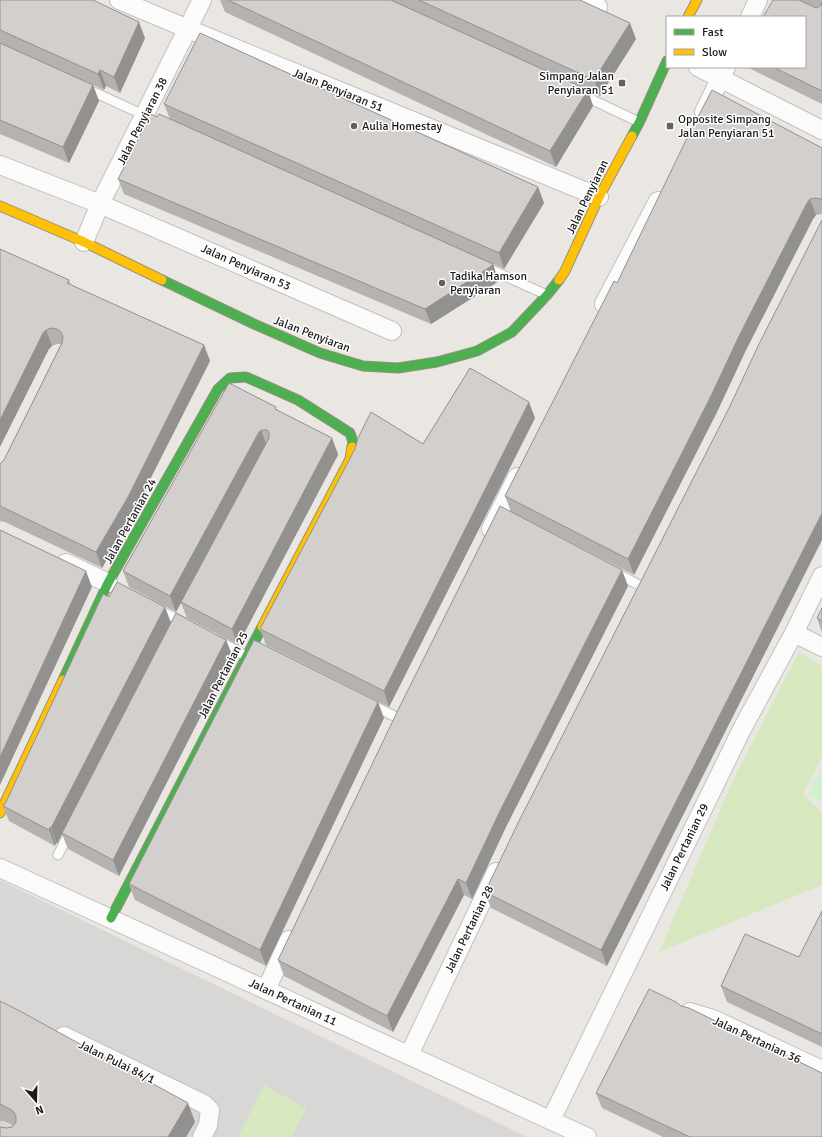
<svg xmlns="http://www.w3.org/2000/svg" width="822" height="1137" font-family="Signika,sans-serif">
<rect width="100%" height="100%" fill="#eae7e3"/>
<!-- residential -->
<path fill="#d9d7d5" d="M 0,880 L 527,1137 L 0,1137 Z"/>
<!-- grass -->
<path fill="#d7e8c0" d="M 799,652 L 822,666 L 822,758 L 803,794 L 822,813 L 822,885 L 659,952 L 733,780 Z
M 264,1085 L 306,1108 L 292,1137 L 238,1137 Z"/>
<!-- park -->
<path fill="#d0f1ce" d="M 822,768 L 822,803 L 807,793 Z"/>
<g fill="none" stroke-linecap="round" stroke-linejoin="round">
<!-- lane casing -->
<g stroke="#c2c1bf" stroke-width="11">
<path id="lane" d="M 85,88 L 146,116
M 580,94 L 639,122
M 485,267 L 547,295
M 616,573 L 641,586
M 157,609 L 183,622
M 219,641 L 246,656
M 370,704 L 396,717
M 58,855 L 70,831"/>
</g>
<!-- street casing -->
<g stroke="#c2c1bf" stroke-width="20">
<path id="street" d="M 119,0 L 188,29 L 599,197
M 584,0 L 598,7
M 750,17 L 758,0
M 698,67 L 822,130
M 704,112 L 726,67
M 0,165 L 100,204 L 392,331
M 84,242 L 100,204 L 202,0
M 604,304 L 658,201
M 491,529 L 517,477
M 66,563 L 108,583
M 794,633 L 822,647
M 0,868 L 587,1137
M 266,990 L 289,940
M 690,1012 L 713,1019 L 822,1070
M 64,1036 L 204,1104 L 210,1110 L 208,1125 L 202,1137
M 409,1055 L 496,872
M 551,1120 L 742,729 L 794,633 L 822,576"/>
</g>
<!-- fast casing -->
<g stroke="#92927b" stroke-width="11">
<path id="fast" d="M 632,136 L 639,123 L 667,61
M 162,280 L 254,324 L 320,353 L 363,366 L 398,368 L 437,362 L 477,351 L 512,332 L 547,295 L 559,280
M 63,680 L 108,583 L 218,389 L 230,378 L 246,377 L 298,400 L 350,433 L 353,442 L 352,447
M 111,918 L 262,627"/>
</g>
<!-- slow casing -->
<g stroke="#92927b" stroke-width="11">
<path id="slow" d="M 688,17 L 697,0
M 0,206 L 84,242 L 162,280
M 559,280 L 565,271 L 599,197 L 632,136
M 262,627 L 350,459 L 352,447
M 0,813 L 63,680"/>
</g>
<!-- lane -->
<use href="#lane" stroke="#fcfbfb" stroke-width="9"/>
<!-- street -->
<use href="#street" stroke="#fcfbfb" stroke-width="18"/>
<!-- fast -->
<use href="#fast" stroke="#4caf50" stroke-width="9"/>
<!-- slow -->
<use href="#slow" stroke="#ffc107" stroke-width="9"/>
</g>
<!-- wall -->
<path fill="#b5b2af" d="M 0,0 L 145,38 L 120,93 L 106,86 L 104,90 L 93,85 L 99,101 L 69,163 L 0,134 Z
M 220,0 L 580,0 L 636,39 L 600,96 L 588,91 L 593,106 L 556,167 L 225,12 Z
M 799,0 L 822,0 L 822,104 L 749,68 L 749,67 L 805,67 L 814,8 Z
M 164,104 L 538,187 L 544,203 L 504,269 L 493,264 L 498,280 L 496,283 L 431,324 L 124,194 L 118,179 L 157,117 L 170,119 Z
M 822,148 L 822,214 L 816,215 L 813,219 L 746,350 L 717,412 L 634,575 L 511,512 L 505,496 L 617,283 Z
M 0,249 L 69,280 L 71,285 L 204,345 L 210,361 L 133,513 L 102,568 L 5,522 L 0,521 L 0,464 L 4,460 L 61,344 L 57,344 L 52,346 L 49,349 Z
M 730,406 L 607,966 L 491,908 L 485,892 Z
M 276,407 L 276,409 L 338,454 L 238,645 L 187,618 L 181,603 L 176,612 L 129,587 L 123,571 Z
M 535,418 L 389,707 L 266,645 L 260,629 L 423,444 Z
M 628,586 L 506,827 L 472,899 L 464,895 L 393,1032 L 284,976 L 278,960 Z
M 109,597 L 170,622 L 226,640 L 232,655 L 119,876 L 68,849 L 62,834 L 57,844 L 56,843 L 55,846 L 9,821 L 3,806 L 6,802 Z
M 822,608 L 822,633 L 817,618 Z
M 384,718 L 266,966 L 135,900 L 129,884 Z
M 822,911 L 822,1047 L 727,1002 L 721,986 L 799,957 Z
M 0,1001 L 195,1122 L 186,1137 L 0,1137 L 2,1128 L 7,1128 L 12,1127 L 13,1125 L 4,1121 L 0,1121 Z
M 681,1006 L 822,1137 L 663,1137 L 602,1108 L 596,1093 Z"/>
<!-- shaded-wall -->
<path fill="#93918f" d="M 139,22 L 145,38 L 120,93 L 114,77 Z
M 630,23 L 636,39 L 600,96 L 594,80 Z
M 100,70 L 106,86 L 104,90 L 98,74 Z
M 93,85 L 99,101 L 69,163 L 63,147 Z
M 588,90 L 593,106 L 556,167 L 550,151 Z
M 538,187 L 544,203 L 504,269 L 499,253 Z
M 810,199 L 816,215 L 813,219 L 746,350 L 717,412 L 634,575 L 628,559 L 740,334 L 807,203 Z
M 493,264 L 498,280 L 496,283 L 431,324 L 425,309 Z
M 46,330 L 52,346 L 49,349 L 0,447 L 0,420 L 43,333 Z
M 204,345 L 210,361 L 133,513 L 102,568 L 96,552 Z
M 529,402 L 535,418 L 389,707 L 384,691 Z
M 261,430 L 267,446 L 265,448 L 176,612 L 170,596 L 259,432 Z
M 332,438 L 338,454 L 338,455 L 238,645 L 232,629 Z
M 822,513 L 822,540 L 607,966 L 601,950 Z
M 622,570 L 628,586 L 506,827 L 472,899 L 466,883 L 500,811 Z
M 86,571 L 92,587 L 0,785 L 0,757 Z
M 165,607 L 171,623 L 57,844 L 51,828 Z
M 226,640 L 232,655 L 119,876 L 113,860 Z
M 378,702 L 384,718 L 266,966 L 260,950 Z
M 50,827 L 56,843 L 55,846 L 49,830 Z
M 458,879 L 464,895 L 393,1032 L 387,1016 Z
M 188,1103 L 195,1122 L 186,1137 L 168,1137 Z"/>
<!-- building -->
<path fill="#d2cfcc" stroke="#93918f" d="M 0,0 L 93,0 L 139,22 L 114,77 L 100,70 L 98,74 L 0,30 Z
M 228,0 L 391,0 L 588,90 L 550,151 Z
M 419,0 L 580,0 L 630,23 L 594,80 Z
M 773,0 L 799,0 L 814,7 L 817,8 L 821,5 L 822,2 L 822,91 L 773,67 L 805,67 L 805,17 L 763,17 Z
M 200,33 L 538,187 L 499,253 L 164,104 Z
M 0,43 L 93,85 L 63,147 L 0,120 Z
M 712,90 L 822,148 L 822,200 L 821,199 L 815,198 L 810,199 L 807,203 L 740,334 L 711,396 L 628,559 L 505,496 L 614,281 L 617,283 L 689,134 Z
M 151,114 L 157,117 L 159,114 L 493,264 L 490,267 L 425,309 L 118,179 Z
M 822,220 L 822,513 L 601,950 L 485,892 L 519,821 L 730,406 L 759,344 Z
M 0,249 L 69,280 L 67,283 L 204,345 L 128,497 L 96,552 L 0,506 L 0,464 L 4,460 L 62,343 L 63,337 L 61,332 L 57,329 L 51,328 L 46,330 L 43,333 L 0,420 Z
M 470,368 L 529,402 L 384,691 L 260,629 L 355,449 L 358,438 L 371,412 L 423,444 Z
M 229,383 L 276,407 L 275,409 L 332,438 L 232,629 L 181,602 L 269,438 L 269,432 L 267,430 L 261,430 L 259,432 L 170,596 L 123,571 Z
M 500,506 L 622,570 L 500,811 L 466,883 L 458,879 L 387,1016 L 278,960 L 400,706 Z
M 0,530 L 86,571 L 0,757 Z
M 117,582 L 165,607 L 51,828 L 50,827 L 49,830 L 3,806 L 6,802 L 103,594 L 109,597 Z
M 822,608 L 822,621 L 817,618 Z
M 176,613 L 226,640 L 113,860 L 62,833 Z
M 254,640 L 378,702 L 260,950 L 129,884 Z
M 822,911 L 822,1034 L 721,986 L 745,934 L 799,957 Z
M 649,989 L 676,1002 L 681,1006 L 689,1008 L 822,1073 L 822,1137 L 690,1137 L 596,1093 Z
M 0,1001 L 16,1009 L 188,1103 L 168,1137 L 0,1137 L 0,1127 L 7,1128 L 12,1127 L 16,1122 L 16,1117 L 14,1112 L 10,1109 L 0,1104 Z"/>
<!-- markers -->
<g fill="#636261" stroke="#fff" stroke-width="1.5">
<rect x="618" y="79" width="8" height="8" rx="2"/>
<circle cx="354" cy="126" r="4"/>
<rect x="666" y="122" width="8" height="8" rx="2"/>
<circle cx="442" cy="283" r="4"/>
</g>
<g text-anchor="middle" stroke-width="3" stroke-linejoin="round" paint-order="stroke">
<!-- poi labels -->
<g font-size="12" fill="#1b1b1b" stroke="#fff" text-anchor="start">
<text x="614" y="80" text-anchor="end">Simpang Jalan<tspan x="614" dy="14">Penyiaran 51</tspan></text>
<text x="678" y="123">Opposite Simpang<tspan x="678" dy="14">Jalan Penyiaran 51</tspan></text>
<text x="362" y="130">Aulia Homestay</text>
<text x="450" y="280">Tadika Hamson<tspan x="450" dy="14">Penyiaran</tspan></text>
</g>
<!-- street labels -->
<g font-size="12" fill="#1b1b1b" stroke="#fff">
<text transform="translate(338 90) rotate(22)" y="4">Jalan Penyiaran 51</text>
<text transform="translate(142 121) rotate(-63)" y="4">Jalan Penyiaran 38</text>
<text transform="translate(587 197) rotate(-64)" y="4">Jalan Penyiaran</text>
<text transform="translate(246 267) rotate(24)" y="4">Jalan Penyiaran 53</text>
<text transform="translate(312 334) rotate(21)" y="4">Jalan Penyiaran</text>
<text transform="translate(130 521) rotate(-61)" y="4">Jalan Pertanian 24</text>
<text transform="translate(223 675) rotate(-63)" y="4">Jalan Pertanian 25</text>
<text transform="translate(684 847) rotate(-64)" y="4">Jalan Pertanian 29</text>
<text transform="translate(469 929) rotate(-64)" y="4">Jalan Pertanian 28</text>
<text transform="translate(293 1002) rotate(25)" y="4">Jalan Pertanian 11</text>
<text transform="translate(757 1040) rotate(25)" y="4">Jalan Pertanian 36</text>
<text transform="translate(117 1062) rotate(26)" y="4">Jalan Pulai 84/1</text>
</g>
</g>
<!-- legend -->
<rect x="666" y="16" width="140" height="52" fill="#ffffff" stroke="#a4a4a4"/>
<rect x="674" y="29" width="20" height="6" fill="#4caf50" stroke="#a4a4a4"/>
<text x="702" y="36" font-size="12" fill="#1b1b1b">Fast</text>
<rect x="674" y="49" width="20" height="6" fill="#ffc107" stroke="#a4a4a4"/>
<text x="702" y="56" font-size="12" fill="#1b1b1b">Slow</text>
<!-- north arrow -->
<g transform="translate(36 1101) rotate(160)" stroke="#ffffff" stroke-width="3" paint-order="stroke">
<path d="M0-3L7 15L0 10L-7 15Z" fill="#1b1b1b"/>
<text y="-6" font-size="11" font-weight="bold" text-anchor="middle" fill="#1b1b1b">N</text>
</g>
</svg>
